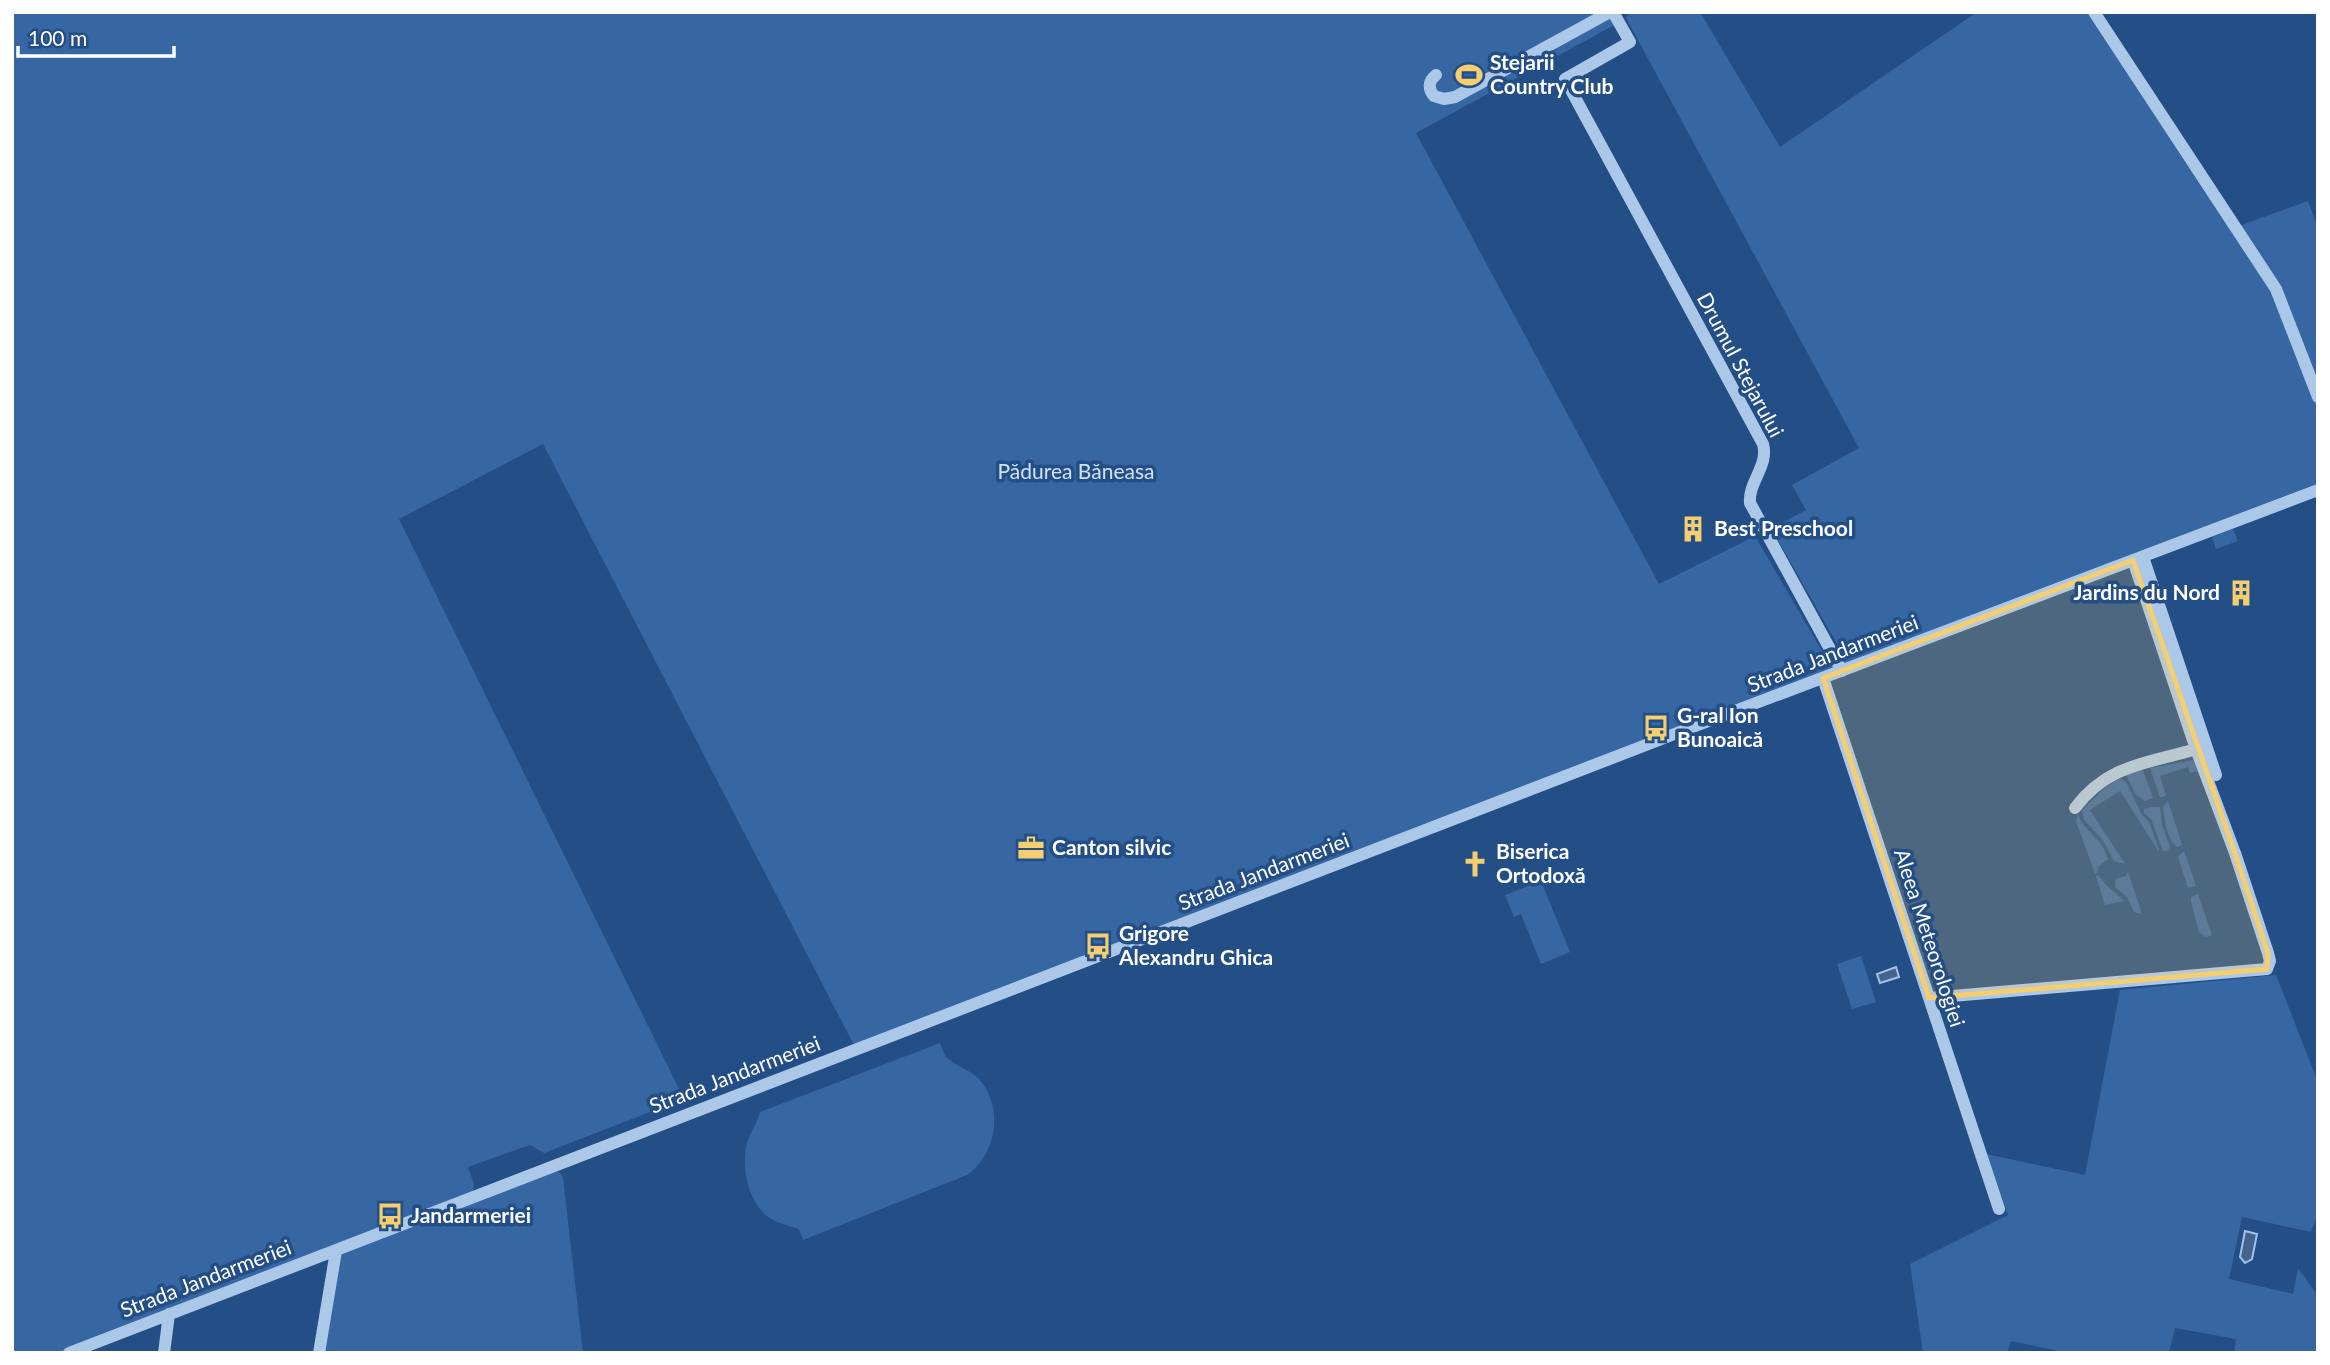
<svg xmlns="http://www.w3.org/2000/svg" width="2330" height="1365" font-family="Lato,sans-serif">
<rect width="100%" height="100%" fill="#234e86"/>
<!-- green -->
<path fill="#3767a3" d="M 12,12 L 1613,12 L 1618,23 L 1416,133 L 1659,584 L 1755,536 L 1829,663 L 1844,656 L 1771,528 L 1806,510 L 1792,485 L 1859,448 L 1626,18 L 1630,12 L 1700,12 L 1780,147 L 1977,12 L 2094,12 L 2236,227 L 2308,201 L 2318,228 L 2318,490 L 856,1049 L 543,444 L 399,519 L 684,1099 L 544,1153 L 530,1145 L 468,1167 L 474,1184 L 473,1195 L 553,1165 L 563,1177 L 583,1353 L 319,1353 L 335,1251 L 69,1353 L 12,1353 Z
M 2233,529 L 2238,541 L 2216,549 L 2212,537 Z
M 2195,760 L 2198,771 L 2190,773 L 2188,767 L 2160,776 L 2166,796 L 2160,797 L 2150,768 Z
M 2143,770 L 2153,798 L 2145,801 L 2136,795 L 2126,775 Z
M 2121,778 L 2127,784 L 2142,815 L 2149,822 L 2159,849 L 2159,852 L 2120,791 L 2090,810 L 2125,864 L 2114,861 L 2102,839 L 2084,820 L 2082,810 L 2106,787 Z
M 2168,801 L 2182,845 L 2177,847 C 2166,837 2165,821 2163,807 Z
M 2151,807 L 2160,807 L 2162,825 L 2170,847 L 2167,851 L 2163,851 L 2151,819 L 2144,813 L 2144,809 Z
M 2078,814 C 2083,831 2103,838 2108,859 L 2099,866 L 2097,873 L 2095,874 L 2076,821 Z
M 2184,851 L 2196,886 L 2188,888 L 2178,857 Z
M 2128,872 L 2142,914 L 2134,912 L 2127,897 L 2115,887 L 2116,879 L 2126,876 Z
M 2098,875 C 2105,885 2115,892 2124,901 L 2105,905 L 2096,876 Z
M 1541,881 L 1570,952 L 1541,964 L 1521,914 L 1514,917 L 1505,895 Z
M 2198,894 L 2212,935 L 2206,937 L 2199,932 L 2191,902 L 2191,897 Z
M 1861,956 L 1876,1002 L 1852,1009 L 1837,964 Z
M 2276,975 L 2318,1082 L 2318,1213 L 2311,1232 L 2242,1217 L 2229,1279 L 2293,1294 L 2298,1268 L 2318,1296 L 2318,1353 L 2234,1353 L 2236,1339 L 2175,1328 L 2169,1353 L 2068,1353 L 2011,1341 L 2007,1353 L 1923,1353 L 1910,1264 L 2008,1215 L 1986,1154 L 2085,1175 L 2120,990 Z
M 940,1043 C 942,1047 944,1055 947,1058 C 956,1066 970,1070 979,1079 C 1004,1107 997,1154 967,1175 L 803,1240 L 799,1229 C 789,1226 777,1223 768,1217 C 748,1202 742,1170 746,1147 C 748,1135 757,1125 760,1112 Z"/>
<!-- water -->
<path fill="#45648c" stroke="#a0c2ea" stroke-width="2" d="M 1896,967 L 1899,977 L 1880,983 L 1877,974 Z
M 2245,1231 L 2257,1234 L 2252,1259 L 2245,1263 L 2240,1257 Z"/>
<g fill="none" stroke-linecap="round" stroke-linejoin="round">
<!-- minor -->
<path stroke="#acc8e9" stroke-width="12" d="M 1613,12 L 1630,42 L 1565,79 L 1763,444 C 1769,466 1748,482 1750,503 L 1842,671
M 2094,12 L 2276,289 L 2318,397
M 1436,75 C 1428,81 1428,89 1434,96 L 1444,99 L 1455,97 L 1610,12
M 2143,557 L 2216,775
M 1823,678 L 1999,1209
M 2075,808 C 2108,764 2147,764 2196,749
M 1929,998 L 2267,969 L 2270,961 L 2268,953 L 2235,853 L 2196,749 L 2133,560
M 69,1353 L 1677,733 L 2318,490
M 164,1353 L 169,1314
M 319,1353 L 336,1251"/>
</g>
<!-- marked area -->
<path fill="#f4ce6f" fill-opacity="0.2" stroke="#f4ce6f" stroke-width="5" stroke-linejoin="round" d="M 2133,560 L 2235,853 L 2268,953 L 2267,969 L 1929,998 L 1823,678 Z"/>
<!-- icons -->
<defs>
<g id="stadium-bare" transform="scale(2.1)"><path d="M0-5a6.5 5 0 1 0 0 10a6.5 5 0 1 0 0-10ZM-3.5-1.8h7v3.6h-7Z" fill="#f4ce6f" stroke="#234e86" stroke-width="2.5" paint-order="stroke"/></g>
<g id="building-bare" transform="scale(2.1)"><path d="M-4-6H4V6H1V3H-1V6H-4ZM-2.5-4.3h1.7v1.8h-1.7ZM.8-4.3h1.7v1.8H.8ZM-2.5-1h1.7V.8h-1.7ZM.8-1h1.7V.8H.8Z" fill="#f4ce6f" stroke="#234e86" stroke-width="2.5" paint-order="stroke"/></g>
<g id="bus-bare" transform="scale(2.1)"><path d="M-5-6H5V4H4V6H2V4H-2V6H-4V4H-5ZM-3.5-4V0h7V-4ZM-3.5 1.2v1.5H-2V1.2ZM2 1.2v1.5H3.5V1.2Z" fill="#f4ce6f" stroke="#234e86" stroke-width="2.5" paint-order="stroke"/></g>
<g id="office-bare" transform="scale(2.1)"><path d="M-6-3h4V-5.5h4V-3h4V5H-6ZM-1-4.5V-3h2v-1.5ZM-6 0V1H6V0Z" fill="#f4ce6f" stroke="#234e86" stroke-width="2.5" paint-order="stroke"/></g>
<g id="church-bare" transform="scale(2.1)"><path d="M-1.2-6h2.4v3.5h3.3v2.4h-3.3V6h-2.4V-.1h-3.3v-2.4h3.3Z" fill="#f4ce6f" stroke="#234e86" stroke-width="2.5" paint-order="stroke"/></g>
</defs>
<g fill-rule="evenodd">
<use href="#stadium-bare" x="1469" y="75"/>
<use href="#building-bare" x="1693" y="529"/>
<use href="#building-bare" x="2241" y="593"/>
<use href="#bus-bare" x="1656" y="728"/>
<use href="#office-bare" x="1031" y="848"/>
<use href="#church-bare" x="1475" y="864"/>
<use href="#bus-bare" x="1098" y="946"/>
<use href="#bus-bare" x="390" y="1216"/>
</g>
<g text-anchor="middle" stroke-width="7" stroke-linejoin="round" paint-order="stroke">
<!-- poi labels -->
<g font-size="21" font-weight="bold" fill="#fff" stroke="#234e86" text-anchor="start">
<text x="1490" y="70">Stejarii<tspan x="1490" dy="24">Country Club</tspan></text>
<text x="1714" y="536">Best Preschool</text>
<text x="2220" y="600" text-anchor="end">Jardins du Nord</text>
<text x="1677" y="723">G-ral Ion<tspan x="1677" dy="24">Bunoaică</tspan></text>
<text x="1052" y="855">Canton silvic</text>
<text x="1496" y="859">Biserica<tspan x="1496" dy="24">Ortodoxă</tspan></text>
<text x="1119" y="941">Grigore<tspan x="1119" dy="24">Alexandru Ghica</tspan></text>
<text x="411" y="1223">Jandarmeriei</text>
</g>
<!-- street labels -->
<g font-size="21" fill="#fff" stroke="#234e86">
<text transform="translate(1740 365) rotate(62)" y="7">Drumul Stejarului</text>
<text transform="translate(1833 654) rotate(-21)" y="7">Strada Jandarmeriei</text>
<text transform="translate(1264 872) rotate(-21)" y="7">Strada Jandarmeriei</text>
<text transform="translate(1929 938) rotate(72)" y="7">Aleea Meteorologiei</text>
<text transform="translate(735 1075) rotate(-21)" y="7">Strada Jandarmeriei</text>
<text transform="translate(206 1279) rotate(-21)" y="7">Strada Jandarmeriei</text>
</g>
<!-- park labels -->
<g font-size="21" fill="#d1e2f7" stroke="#234e86">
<text x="1076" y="479">Pădurea Băneasa</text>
</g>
</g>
<!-- border -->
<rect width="2330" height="1365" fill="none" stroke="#ffffff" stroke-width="28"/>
<!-- scale -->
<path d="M18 46v10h156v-10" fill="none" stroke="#ffffff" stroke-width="3.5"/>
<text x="28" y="46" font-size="21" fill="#ffffff" stroke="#234e86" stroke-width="5" paint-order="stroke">100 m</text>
</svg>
